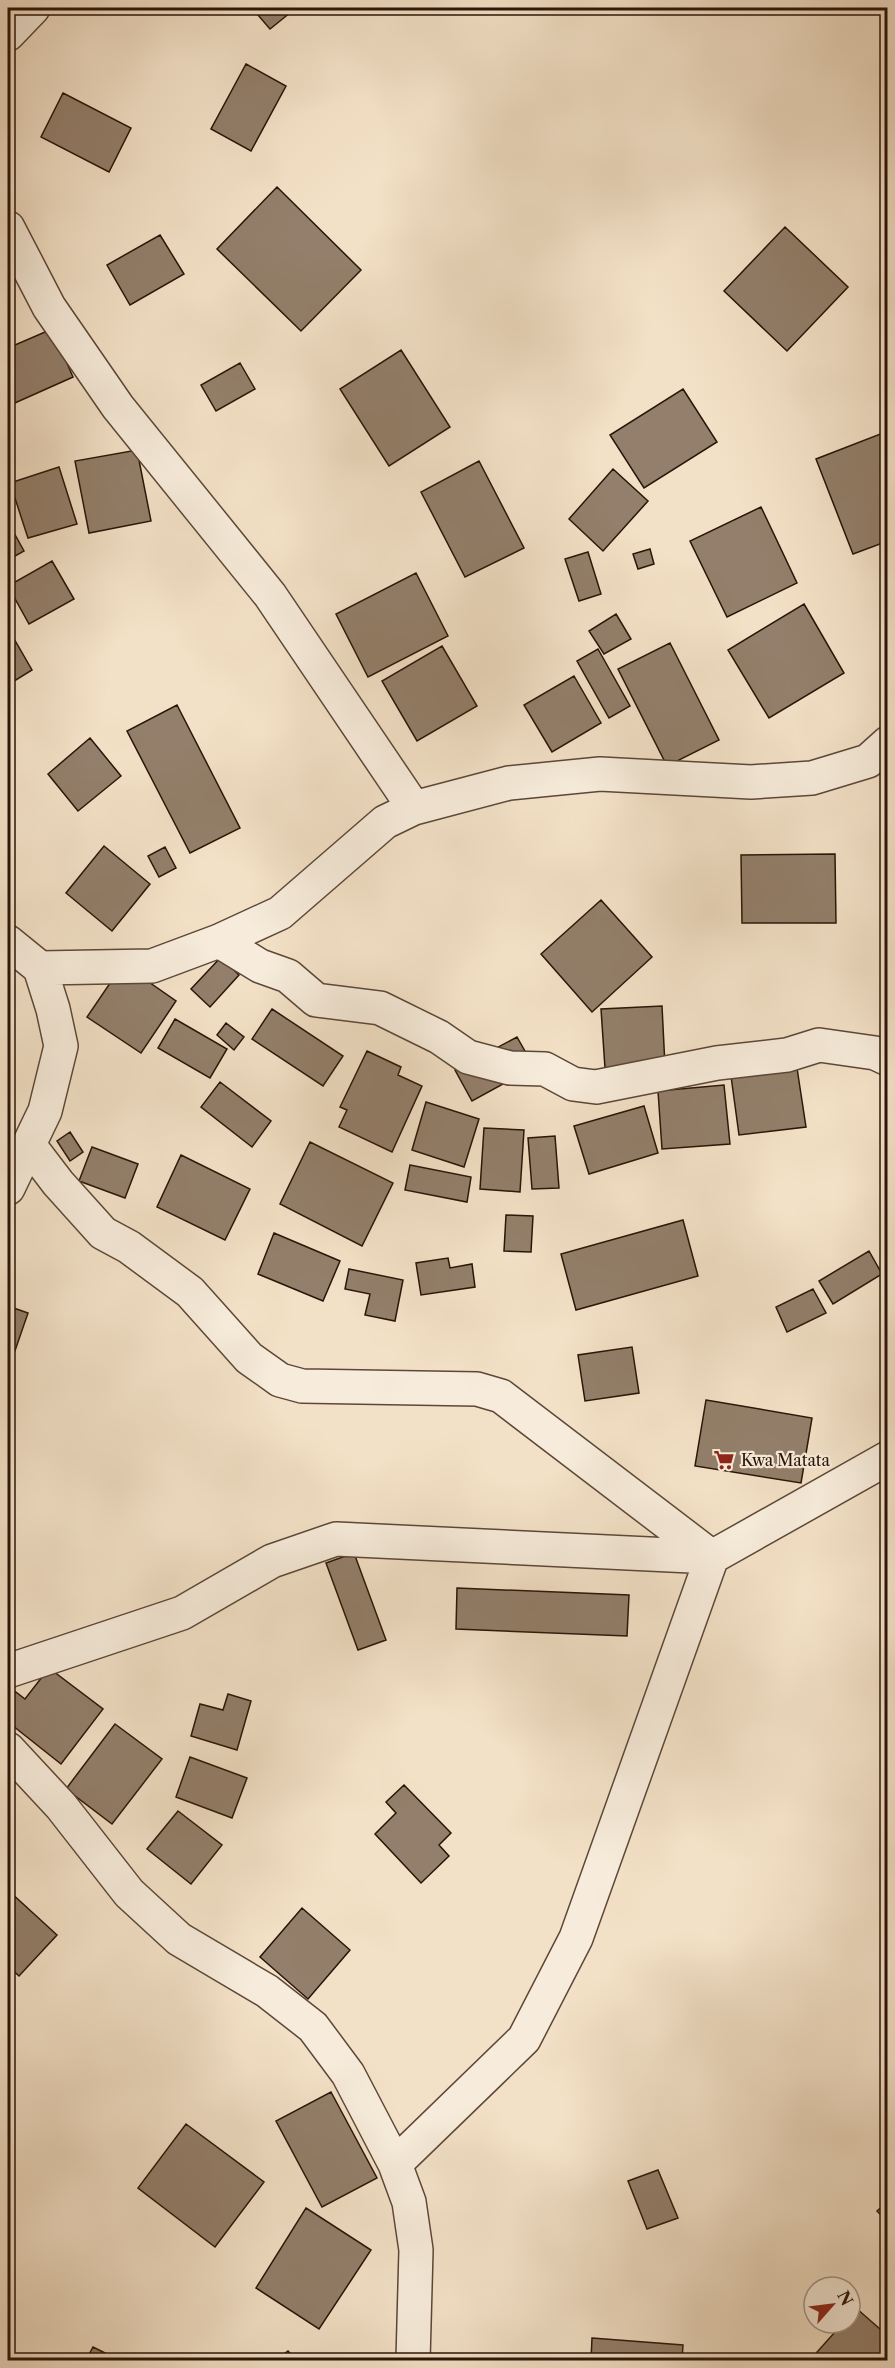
<svg xmlns="http://www.w3.org/2000/svg" width="895" height="2368" font-family="'Libre Caslon Text',serif">
<rect width="100%" height="100%" fill="#f3e1c7"/>
<filter id="stains"><feTurbulence type="fractalNoise" baseFrequency=".00333" numOctaves="4"/><feColorMatrix values="0 0 0 0 .2 0 0 0 0 .09 0 0 0 0 .02 0 0 0 .5 -.17"/></filter>
<radialGradient id="worn" r=".72"><stop offset=".6" stop-color="#630" stop-opacity="0"/><stop offset="1" stop-color="#630" stop-opacity=".3"/></radialGradient>
<!-- building -->
<path fill="#937f6b" stroke="#2a1408" stroke-width="1.5" d="M 252,8 L 296,8 L 270,29 Z
M 246,64 L 286,86 L 251,151 L 211,129 Z
M 63,93 L 131,128 L 109,172 L 41,137 Z
M 277,187 L 361,270 L 301,331 L 217,249 Z
M 785,227 L 848,287 L 787,351 L 724,291 Z
M 160,235 L 184,274 L 130,305 L 107,265 Z
M 52,329 L 73,377 L 8,406 L 8,348 Z
M 401,350 L 450,427 L 389,466 L 340,389 Z
M 240,363 L 255,389 L 216,411 L 201,385 Z
M 683,389 L 717,442 L 644,488 L 610,435 Z
M 888,431 L 888,541 L 853,554 L 816,459 Z
M 137,450 L 151,521 L 89,533 L 75,461 Z
M 479,461 L 524,548 L 465,577 L 421,492 Z
M 59,467 L 77,524 L 28,538 L 10,483 Z
M 613,469 L 648,501 L 603,551 L 569,519 Z
M 761,507 L 797,583 L 727,617 L 690,541 Z
M 8,522 L 24,551 L 8,560 Z
M 650,549 L 654,564 L 638,569 L 633,554 Z
M 588,552 L 601,594 L 579,601 L 565,559 Z
M 52,561 L 74,599 L 29,624 L 8,586 Z
M 416,573 L 448,636 L 368,677 L 336,614 Z
M 804,604 L 844,673 L 769,718 L 728,650 Z
M 616,614 L 631,639 L 604,654 L 589,631 Z
M 9,630 L 32,670 L 8,685 L 8,632 Z
M 670,643 L 719,740 L 667,766 L 618,669 Z
M 442,646 L 477,706 L 417,741 L 382,681 Z
M 598,649 L 630,706 L 609,718 L 577,661 Z
M 574,676 L 601,723 L 552,752 L 524,705 Z
M 177,705 L 240,828 L 190,853 L 127,731 Z
M 90,738 L 121,776 L 78,811 L 48,774 Z
M 104,846 L 150,884 L 112,931 L 66,893 Z
M 165,847 L 176,868 L 159,877 L 148,856 Z
M 835,854 L 836,923 L 742,923 L 741,855 Z
M 601,900 L 652,957 L 592,1012 L 541,954 Z
M 883,919 L 888,919 L 888,939 L 884,939 Z
M 221,957 L 239,975 L 210,1007 L 191,989 Z
M 123,964 L 176,1001 L 141,1053 L 87,1017 Z
M 662,1006 L 665,1066 L 605,1068 L 601,1009 Z
M 272,1009 L 343,1056 L 323,1086 L 252,1039 Z
M 175,1019 L 227,1049 L 210,1078 L 158,1048 Z
M 226,1023 L 244,1037 L 234,1050 L 217,1035 Z
M 517,1037 L 534,1067 L 472,1101 L 455,1070 Z
M 367,1051 L 401,1067 L 398,1075 L 422,1086 L 392,1152 L 339,1127 L 347,1110 L 340,1107 Z
M 797,1068 L 806,1127 L 739,1135 L 731,1076 Z
M 220,1082 L 271,1121 L 252,1147 L 201,1107 Z
M 724,1085 L 730,1144 L 662,1149 L 658,1091 Z
M 426,1102 L 479,1119 L 464,1167 L 412,1150 Z
M 644,1106 L 658,1153 L 589,1174 L 574,1126 Z
M 484,1128 L 524,1130 L 520,1192 L 480,1189 Z
M 70,1132 L 83,1152 L 70,1161 L 57,1141 Z
M 555,1136 L 559,1188 L 532,1189 L 528,1138 Z
M 310,1142 L 393,1183 L 362,1246 L 280,1204 Z
M 92,1147 L 138,1164 L 125,1198 L 79,1181 Z
M 181,1155 L 250,1189 L 225,1240 L 157,1207 Z
M 410,1165 L 471,1177 L 467,1202 L 405,1190 Z
M 506,1215 L 533,1216 L 531,1252 L 504,1251 Z
M 683,1220 L 698,1276 L 576,1310 L 561,1254 Z
M 274,1233 L 340,1261 L 323,1301 L 258,1274 Z
M 869,1251 L 882,1274 L 833,1304 L 819,1281 Z
M 448,1258 L 450,1268 L 472,1264 L 475,1287 L 421,1295 L 416,1263 Z
M 349,1269 L 403,1280 L 395,1321 L 365,1315 L 370,1294 L 345,1289 Z
M 813,1289 L 826,1313 L 787,1332 L 776,1307 Z
M 8,1306 L 28,1313 L 8,1371 Z
M 632,1347 L 639,1393 L 585,1401 L 578,1355 Z
M 706,1400 L 812,1418 L 801,1483 L 695,1466 Z
M 354,1553 L 386,1640 L 358,1650 L 326,1563 Z
M 457,1588 L 629,1595 L 627,1636 L 456,1629 Z
M 49,1668 L 103,1709 L 61,1764 L 8,1722 L 8,1686 L 25,1699 Z
M 228,1694 L 251,1701 L 237,1750 L 191,1736 L 200,1704 L 223,1710 Z
M 115,1724 L 162,1759 L 112,1824 L 66,1789 Z
M 190,1757 L 247,1778 L 232,1818 L 176,1797 Z
M 404,1785 L 451,1833 L 439,1845 L 449,1856 L 421,1883 L 375,1834 L 396,1813 L 386,1802 Z
M 178,1811 L 222,1845 L 191,1884 L 147,1849 Z
M 9,1891 L 57,1935 L 19,1976 L 8,1966 Z
M 302,1908 L 350,1950 L 308,1999 L 260,1957 Z
M 331,2092 L 377,2178 L 322,2207 L 276,2121 Z
M 186,2124 L 264,2182 L 215,2247 L 138,2188 Z
M 658,2170 L 678,2218 L 647,2229 L 628,2181 Z
M 888,2201 L 888,2222 L 877,2211 Z
M 306,2208 L 371,2250 L 319,2329 L 256,2288 Z
M 856,2308 L 888,2336 L 888,2360 L 810,2360 L 843,2323 L 850,2323 L 850,2315 Z
M 592,2338 L 683,2345 L 682,2360 L 591,2360 Z
M 93,2347 L 119,2360 L 86,2360 Z
M 288,2351 L 296,2360 L 276,2360 Z"/>
<g fill="none" stroke-linecap="round" stroke-linejoin="round">
<!-- minor casing -->
<g stroke="#5c4738" stroke-width="36">
<path id="minor" d="M 8,34 L 33,8
M 8,228 L 49,307 L 118,407 L 270,595 L 414,808
M 219,941 L 260,966 L 288,976 L 316,1000 L 380,1008 L 439,1037 L 468,1057 L 510,1068 L 545,1069 L 573,1084 L 596,1087 L 717,1063 L 787,1055 L 819,1045 L 875,1053 L 888,1059
M 8,942 L 40,968 L 53,1009 L 61,1046 L 45,1111 L 8,1188
M 40,968 L 152,966 L 219,941 L 280,913 L 385,822 L 414,808 L 509,783 L 600,774 L 751,782 L 812,778 L 868,761 L 888,743
M 29,1145 L 58,1183 L 103,1233 L 129,1247 L 190,1292 L 249,1358 L 280,1380 L 302,1386 L 477,1389 L 501,1396 L 712,1557 L 576,1938 L 524,2039 L 395,2164
M 8,1671 L 182,1613 L 272,1561 L 336,1539 L 712,1557 L 888,1458
M 8,1749 L 61,1806 L 129,1893 L 179,1939 L 267,1991 L 313,2027 L 348,2074 L 395,2164 L 409,2202 L 416,2250 L 413,2360"/>
</g>
<!-- minor -->
<use href="#minor" stroke="#f7ecdb" stroke-width="33"/>
</g>
<!-- icons -->
<defs>
<g id="supermarket-bare" transform="scale(1.62)"><path d="M-6-5.5h2.5l.6 2H6L4.5 2H-2.5L-4.4-4H-6ZM-1.5 3.2a1.3 1.3 0 1 0 .1 0ZM3 3.2a1.3 1.3 0 1 0 .1 0Z" fill="#8f2418" stroke="#f7ecdb" stroke-width="2.5" paint-order="stroke"/></g>
</defs>
<g fill-rule="evenodd">
<use href="#supermarket-bare" x="724" y="1460"/>
</g>
<g text-anchor="middle" stroke-width="4.5" stroke-linejoin="round" paint-order="stroke">
<!-- poi labels -->
<g font-size="16" fill="#2a1408" stroke="#f7ecdb" text-anchor="start">
<text x="741" y="1466">Kwa Matata</text>
</g>
</g>
<!-- margin -->
<rect width="895" height="2368" fill="none" stroke="#f3e1c7" stroke-width="30"/>
<rect x="9" y="9" width="877" height="2350" fill="none" stroke="#2a1408" stroke-width="3"/>
<rect x="15" y="15" width="865" height="2338" fill="none" stroke="#2a1408" stroke-width="1.5"/>
<!-- north arrow -->
<g transform="translate(832 2305) rotate(62)"><circle r="28" fill="#f7ecdb" stroke="#a59687" stroke-width="1.5"/>
<path d="M0-4.5L10 22L0 15L-10 22Z" fill="#8f2418"/>
<text y="-9" font-size="16" font-weight="bold" text-anchor="middle" fill="#2a1408">N</text>
</g>
<rect width="100%" height="100%" filter="url(#stains)"/>
<rect width="100%" height="100%" fill="url(#worn)"/>
</svg>
